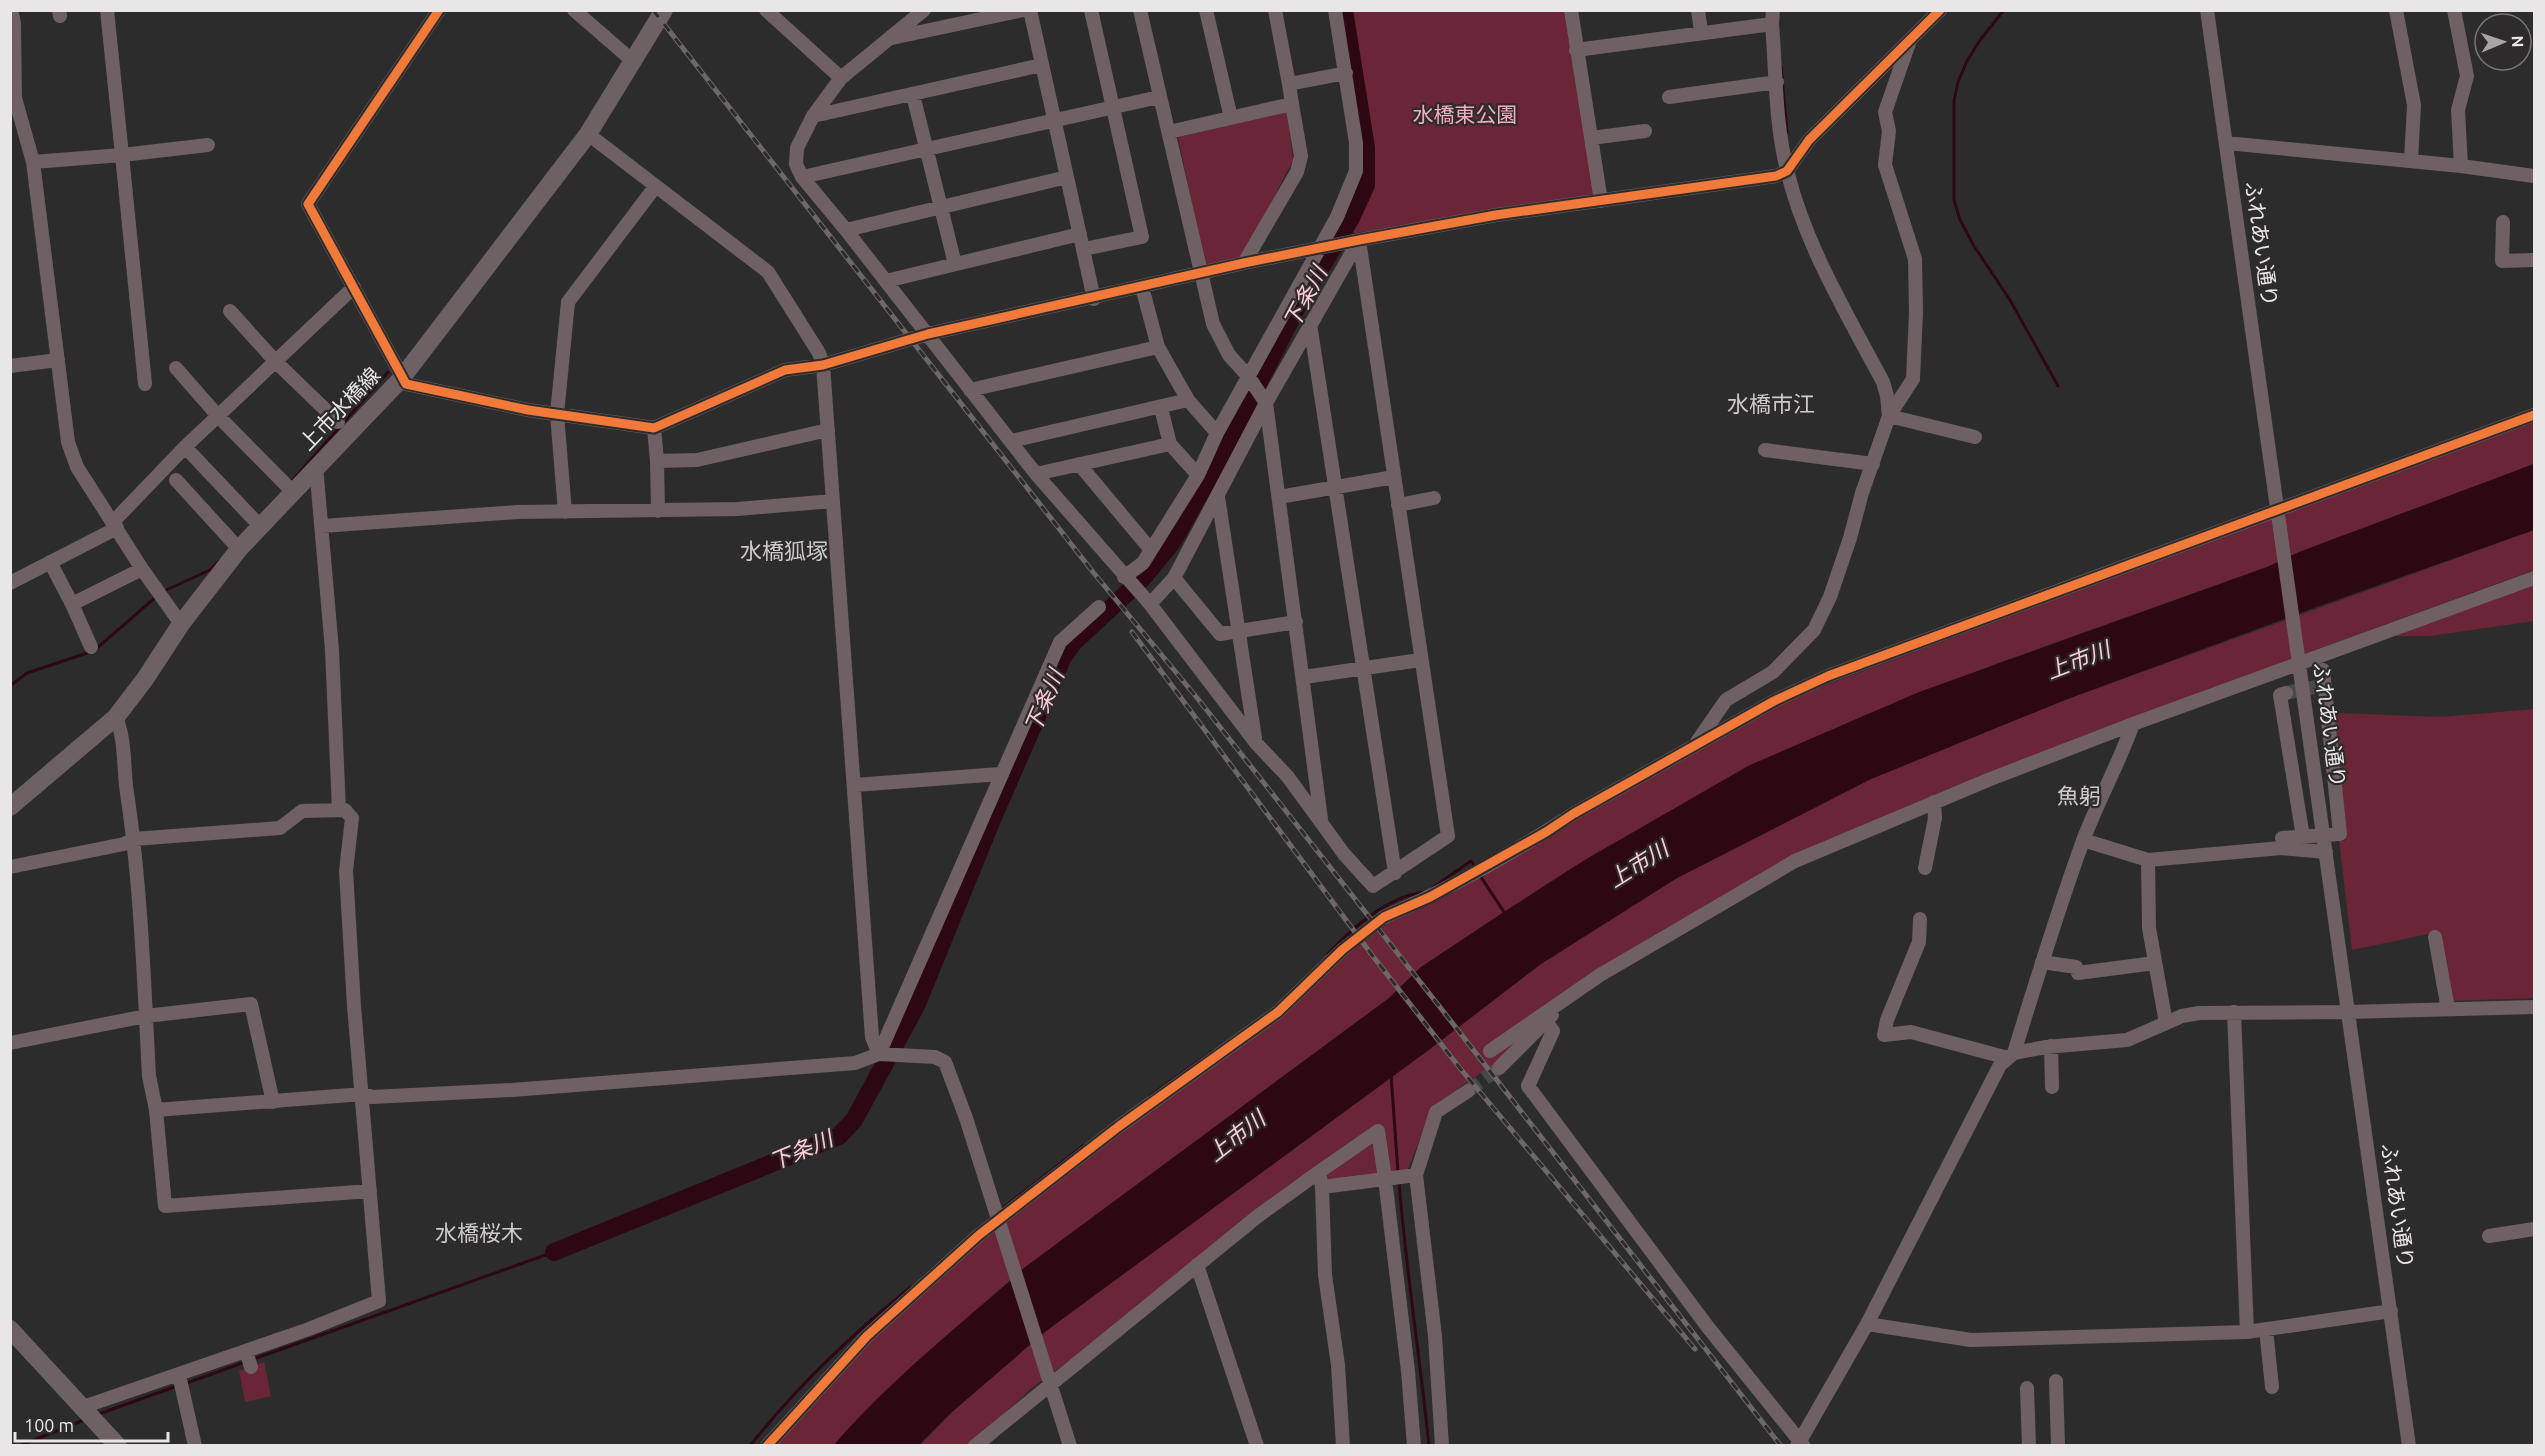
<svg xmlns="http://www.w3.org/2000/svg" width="2545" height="1456" font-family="Ubuntu,'Noto Sans JP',sans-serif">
<rect width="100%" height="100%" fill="#2d2c2c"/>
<!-- green -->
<path fill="#6a2537" d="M 1344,11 L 1570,11 L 1601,201 L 1354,233 L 1351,218 L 1366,185 L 1366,148 Z
M 1287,112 L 1293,160 L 1242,259 L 1205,266 L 1178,137 Z
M 2534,423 L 2534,464 L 2299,552 L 2267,567 L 1998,663 L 1868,714 L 1748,766 L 1504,912 L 1421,967 L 1389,998 L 1024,1268 L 912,1366 L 834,1445 L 774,1446 L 860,1348 L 986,1238 L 1125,1129 L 1278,1020 L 1347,952 L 1383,921 L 1449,895 L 1593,805 L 1763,713 L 1810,691 L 2458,449 Z
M 2534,530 L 2534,570 L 2277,664 L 1945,790 L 1775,867 L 1649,938 L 1560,996 L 1505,1056 L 1433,1106 L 1407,1171 L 1312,1184 L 1033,1387 L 970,1445 L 919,1446 L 952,1412 L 1046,1331 L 1430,1049 L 1541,964 L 1677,878 L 1871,779 L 2065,700 Z
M 2534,584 L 2534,621 L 2430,636 L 2385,636 Z
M 2534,709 L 2534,998 L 2452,1001 L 2438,932 L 2352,950 L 2339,841 L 2345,841 L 2335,713 L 2442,717 Z
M 264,1362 L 271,1396 L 245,1402 L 239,1371 Z"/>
<!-- water -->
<path fill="#2d0812" d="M 2534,464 L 2534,530 L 2308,610 L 2065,700 L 1871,779 L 1677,878 L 1541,964 L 1430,1049 L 1046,1331 L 952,1412 L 919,1445 L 833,1446 C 870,1402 918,1360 961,1323 C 982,1304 1004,1288 1024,1268 L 1389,998 L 1421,967 L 1504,912 L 1583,861 L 1748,766 L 1919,692 L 2267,567 L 2299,552 Z"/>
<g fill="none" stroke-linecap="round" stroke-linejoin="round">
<!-- stream -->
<path stroke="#2d0812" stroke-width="3" d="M 2004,10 L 1980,40 L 1967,61 L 1958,82 L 1954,101 L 1954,200 L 1960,220 L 1974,246 L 2010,300 L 2058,386
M 1781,67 L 1787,132
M 292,481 L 388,372
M 162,592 L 210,570 L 219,561
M 96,649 L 157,596
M 10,686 L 27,673 L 90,652
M 1479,874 L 1504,912
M 1432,888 L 1471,861 L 1476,868
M 1328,954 C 1352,928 1386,897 1424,892
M 1391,1074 L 1398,1173
M 1150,1096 L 1213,1051
M 1399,1182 C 1406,1270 1420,1358 1429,1446
M 1002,1209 L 1084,1145
M 251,1360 L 554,1252
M 184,1384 L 245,1362
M 99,1414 L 177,1386
M 19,1446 L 84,1420
M 750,1446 C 797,1386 852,1334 911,1287"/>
<!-- river -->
<path stroke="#2d0812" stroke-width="18" d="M 554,1252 L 839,1136 L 854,1120 L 916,1006 L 991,822 L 1063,657 L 1074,642 L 1142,579 L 1173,541 L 1226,447 L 1298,305 L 1351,218 L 1366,185 L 1366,148 L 1344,10"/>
<!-- minor-tunnel -->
<path stroke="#494848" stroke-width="14" stroke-dasharray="14 7" stroke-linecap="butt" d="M 2286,693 L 2316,687
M 1342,950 L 1384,917
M 1468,1091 L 1499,1068"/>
<!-- minor -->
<path stroke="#6f6063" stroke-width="14" d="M 11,10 L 14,23 L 15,98 L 33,162 L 68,442 L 77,467 L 142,569 L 181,624
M 59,10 L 60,16
M 439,10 L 308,204 L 406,384 L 528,410 L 654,428 L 785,370 L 823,365 L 928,334 L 1244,263 L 1359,240 L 1496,215 L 1776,176 L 1787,171 L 1809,140 L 1940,10
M 574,10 L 634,62
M 766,10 L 841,78
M 924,10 L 841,78 L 813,116 L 797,148 L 796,164 L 802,177 L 846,230 L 1036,474 L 1150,604 L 1256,743 L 1288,777 L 1344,854 L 1373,886 L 1448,836 L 1359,240
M 1030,10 L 1094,299
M 1140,10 L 1213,324 L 1229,355 L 1248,376 L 1266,403 L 1321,819
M 1206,10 L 1231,118
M 1275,10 L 1289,84
M 1571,10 L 1601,201
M 1698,10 L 1701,31
M 2207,10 L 2409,1446
M 2396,10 L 2414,105 L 2411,161
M 2454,10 L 2467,76 L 2458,110 L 2461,166
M 892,38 L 1023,10
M 1909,43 L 1885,112 L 1889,131 L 1885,165 L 1915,259 L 1916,312 L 1913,379 L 1889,416 L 1975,437
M 1576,50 L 1772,24
M 913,95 L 955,264
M 1669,97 L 1777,82
M 813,116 L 1042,65
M 1169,132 L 1292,104 L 1289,84 L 1346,73
M 588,134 L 768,272 L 819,353 L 823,365 L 872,1037 L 879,1054
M 1591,138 L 1645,131
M 2226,143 L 2461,166 L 2534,176
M 33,162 L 122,155 L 107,10
M 802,177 L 1159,97
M 2503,222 L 2502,261 L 2534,260
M 846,230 L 1067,177
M 1084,249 L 1142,237 L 1091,10
M 1244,263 L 1297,172 L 1301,156 L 1292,104
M 886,281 L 1080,234
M 1142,287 L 1158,347 L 1188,400 L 1217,433
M 230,311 L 276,362 L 338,422
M 1310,324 L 1395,873
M 10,366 L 58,360
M 176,368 L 218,416 L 292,491
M 145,384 L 122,155 L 208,145
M 970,390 L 1158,347
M 1161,408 L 1170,444 L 1198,475
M 654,428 L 657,461 L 658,511
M 1011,441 L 1188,400
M 185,447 L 260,526
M 1765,450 L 1873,464
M 657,461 L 697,460 L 828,430
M 1079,464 L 1151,550
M 316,466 L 332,650 L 339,810
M 1036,474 L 1170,444
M 176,480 L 239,549
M 1218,497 L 1255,738
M 1279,497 L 1394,477
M 1398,505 L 1434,498
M 565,512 L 557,414 L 568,302 L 655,187
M 113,522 L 185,447 L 354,287
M 322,526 L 517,512 L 738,509 L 833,501
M 50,562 L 72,604 L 142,569
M 1124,577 L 1143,563 L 1198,475 L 1217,433 L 1337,217 L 1356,171 L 1356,143 L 1335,10
M 1174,578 L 1220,634 L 1296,622
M 10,583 L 117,528
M 72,604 L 91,647
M 1150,604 L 1174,578 L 1266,403 L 1359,240
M 1304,677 L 1420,660
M 2286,693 L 2280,695 L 2303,837
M 116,717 C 126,742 123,767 127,793 C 141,886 144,982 149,1076 L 156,1110 L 165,1206 L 370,1191
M 1697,742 L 1726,700 L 1773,672 L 1814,630 L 1830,597 L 1850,538 L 1862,493 L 1889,416 L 1887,396 L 1883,382 C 1847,314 1805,245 1787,170 C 1775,123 1776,72 1772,24 L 1773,10
M 855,785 L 1000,774
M 2282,838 L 2340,834 L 2323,670
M 2083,840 L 2148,860 L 2149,928 L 2166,1023
M 2148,860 L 2281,848 L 2326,852
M 10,867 L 124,844 L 134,839 L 280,828 L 302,811 L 345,810 L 352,818 L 346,871 L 354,1006 L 379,1301 L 309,1329 L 83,1407
M 1925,868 L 1935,818 L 1934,802
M 1384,917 C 1450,889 1513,853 1573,814 L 1774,701 L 1828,676 L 2534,415
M 1920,919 L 1919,942 L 1887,1020 L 1884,1035 L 1911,1032 L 2008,1058
M 2435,937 L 2448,1009
M 2042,962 L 2076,967 L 2078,973 L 2155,963
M 2234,1012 L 2247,1332
M 1547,1023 L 1553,1031 L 1528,1086 L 1707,1326 L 1803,1445
M 10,1043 L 146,1016 L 251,1004 L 273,1102
M 2051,1046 L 2052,1087
M 1490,1051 L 1600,975 L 1795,861 L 1988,780 L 2133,724 L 2534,578
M 2014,1053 C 2036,981 2058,909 2084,838 C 2099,799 2119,763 2133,724
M 879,1054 L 1060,642 L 1099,607
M 1499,1068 L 1552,1015
M 156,1110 L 363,1094 L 372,1097 L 512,1090 L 855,1063 L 879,1054 L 935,1057 L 945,1062 L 966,1118 L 1070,1446
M 1319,1172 L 1378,1131 L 1385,1179 L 1416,1175
M 1322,1187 L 1385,1179 L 1408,1371 L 1414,1446
M 2489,1236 L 2534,1229
M 1197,1265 L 1257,1446
M 1867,1324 L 1971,1340 L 2247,1332 L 2391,1311
M 2266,1329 L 2272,1387
M 246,1351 L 251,1367
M 179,1375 L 195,1446
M 2056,1381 L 2058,1446
M 2027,1388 L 2029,1446
M 767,1446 L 867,1336 L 979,1235 L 1118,1127 L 1278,1012 L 1342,950
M 975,1446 L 1258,1216 L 1319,1172 L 1322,1187 L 1325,1275 L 1338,1365 L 1343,1446
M 1442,1446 L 1435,1336 L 1416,1175 L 1436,1112 L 1468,1091
M 1797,1446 L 1867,1324 L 2000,1065 L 2014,1053 L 2046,1047 L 2127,1040 L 2182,1016 L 2199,1013 L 2348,1012 L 2534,1007"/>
<!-- major -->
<path stroke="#6e6163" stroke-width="18" d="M 10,807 L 116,717 L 145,679 L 181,624 L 239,549 L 401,379 L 588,134 L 664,10
M 10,1329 L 118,1446"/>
<!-- rail casing -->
<g stroke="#6e6768" stroke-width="5">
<path id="rail" d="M 653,10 L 1093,572 L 1198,699 L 1454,1025 L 1781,1446
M 1132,632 L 1372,955 L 1459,1067 L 1695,1349"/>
</g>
<!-- rail -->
<use href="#rail" stroke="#2e2b2c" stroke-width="3" stroke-dasharray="9" stroke-linecap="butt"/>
<!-- cycleway casing -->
<g stroke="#2e2b2c" stroke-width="13">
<path id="cycleway" d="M 439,10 L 308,204 L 406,384 L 528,410 L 654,428 L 785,370 L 823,365 L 928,334 L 1244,263 L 1359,240 L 1496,215 L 1776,176 L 1787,171 L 1809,140 L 1940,10
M 767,1446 L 867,1336 L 979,1235 L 1118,1127 L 1278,1012 L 1342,950 L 1384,917 L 1430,897 L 1546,832 L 1573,814 L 1774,701 L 1828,676 L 2534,415"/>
</g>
<!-- cycleway -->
<use href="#cycleway" stroke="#f17a3a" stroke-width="9"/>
</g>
<g text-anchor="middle" stroke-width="4.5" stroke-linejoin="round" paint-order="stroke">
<!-- park labels -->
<g font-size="21" fill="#f4acb8" stroke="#2e2b2c">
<text x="1465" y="122">水橋東公園</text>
</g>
<!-- street labels -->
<g font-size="21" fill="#e8e6e6" stroke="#2e2b2c">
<text transform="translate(2261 244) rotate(82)" y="7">ふれあい通り</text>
<text transform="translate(340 409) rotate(-46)" y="7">上市水橋線</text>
<text transform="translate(2329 725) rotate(82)" y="7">ふれあい通り</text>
<text transform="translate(2397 1206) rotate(82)" y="7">ふれあい通り</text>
</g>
<!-- water labels -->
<g font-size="22" font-style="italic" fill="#feccd3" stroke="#2e2b2c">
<text transform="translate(1305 297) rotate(-62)" y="8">下条川</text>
<text transform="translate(2078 660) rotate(-21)" y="8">上市川</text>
<text transform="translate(1044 701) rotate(-67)" y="8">下条川</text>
<text transform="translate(1638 864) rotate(-32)" y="8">上市川</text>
<text transform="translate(1236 1136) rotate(-38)" y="8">上市川</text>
<text transform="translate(801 1150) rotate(-23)" y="8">下条川</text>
</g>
<!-- neighbourhood labels -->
<g font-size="22" fill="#cec9ca" stroke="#2e2b2c">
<text x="1771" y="412">水橋市江</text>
<text x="784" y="559">水橋狐塚</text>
<text x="2079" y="804">魚躬</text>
<text x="479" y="1241">水橋桜木</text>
</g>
</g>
<!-- border -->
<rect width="2545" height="1456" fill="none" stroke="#e8e6e6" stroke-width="24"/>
<!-- north arrow -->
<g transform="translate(2503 42) rotate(88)"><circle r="28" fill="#2e2b2c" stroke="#787676" stroke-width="1.5"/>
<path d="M0-4.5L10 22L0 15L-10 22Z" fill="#a7a5a5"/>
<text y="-9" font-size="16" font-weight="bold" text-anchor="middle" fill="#e8e6e6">N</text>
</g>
<!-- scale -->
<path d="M15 1432v9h153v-9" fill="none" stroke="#e8e6e6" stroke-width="3"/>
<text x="24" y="1432" font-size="18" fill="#e8e6e6" stroke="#2e2b2c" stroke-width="4.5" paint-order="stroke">100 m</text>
</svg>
